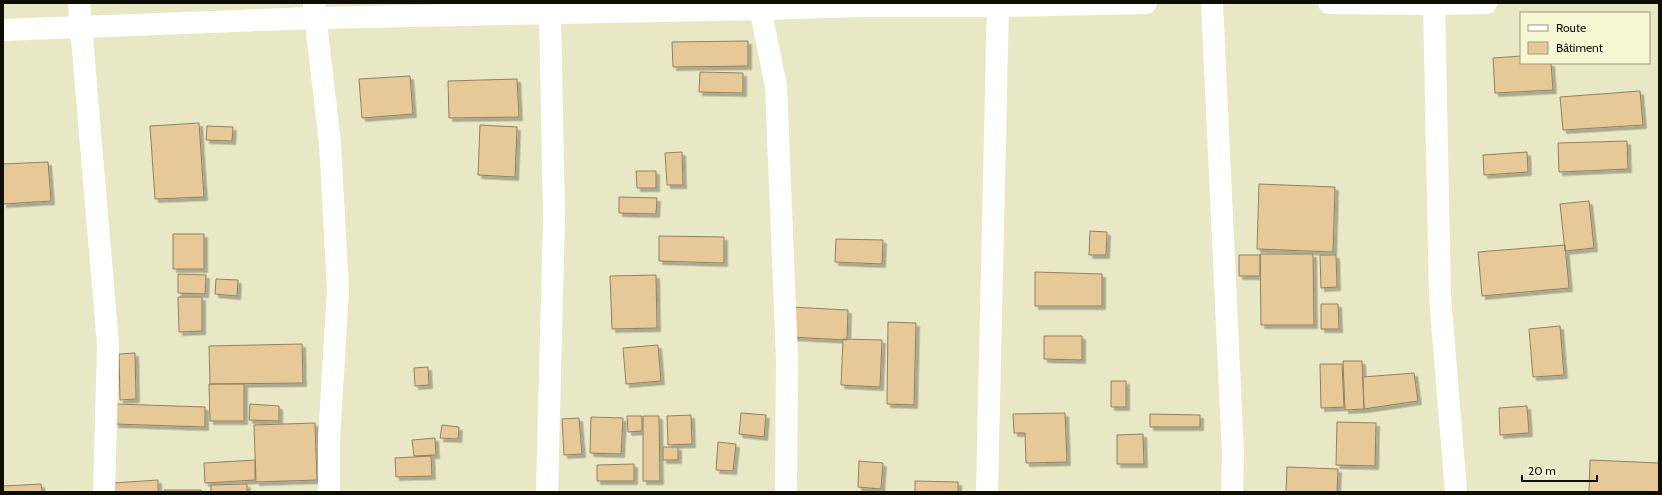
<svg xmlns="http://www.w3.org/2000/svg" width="1662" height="495" font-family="Cabin,sans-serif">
<defs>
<filter id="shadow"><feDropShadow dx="3.5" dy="3.5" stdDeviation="0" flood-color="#0004"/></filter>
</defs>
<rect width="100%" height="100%" fill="#e9e8c5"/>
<!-- building -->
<path fill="#e6c996" stroke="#908063" filter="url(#shadow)" d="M 748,41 L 748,66 L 673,67 L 672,42 Z
M 1521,56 L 1521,63 L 1551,63 L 1553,90 L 1495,93 L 1493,58 Z
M 700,72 L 743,73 L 743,93 L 699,92 Z
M 410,76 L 413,114 L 362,118 L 359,79 Z
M 517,79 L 519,117 L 449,118 L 448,81 Z
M 1640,91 L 1643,125 L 1563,130 L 1560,97 Z
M 199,123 L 204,197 L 155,199 L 150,126 Z
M 480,125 L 517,127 L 515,177 L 478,175 Z
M 207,126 L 233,127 L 232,141 L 206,140 Z
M 1627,141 L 1628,169 L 1559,172 L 1558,143 Z
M 682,152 L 683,185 L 667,185 L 665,153 Z
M 1527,152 L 1528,172 L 1484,175 L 1483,155 Z
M 48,162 L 51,201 L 3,204 L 3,164 Z
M 636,171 L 656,171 L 656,188 L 637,188 Z
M 1259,184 L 1335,187 L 1333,252 L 1257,249 Z
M 619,197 L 657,198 L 656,214 L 619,213 Z
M 1589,201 L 1594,248 L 1565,251 L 1560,204 Z
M 1090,231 L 1107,232 L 1106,255 L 1089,255 Z
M 173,234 L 204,234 L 204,269 L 173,269 Z
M 659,236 L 724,237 L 724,263 L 659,261 Z
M 836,239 L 883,240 L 882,264 L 835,262 Z
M 1565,245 L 1569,288 L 1482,296 L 1478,252 Z
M 1260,254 L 1313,254 L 1314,325 L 1261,325 Z
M 1239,255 L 1260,255 L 1260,276 L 1239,276 Z
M 1320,255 L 1336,255 L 1337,287 L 1321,288 Z
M 1035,272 L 1102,274 L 1102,306 L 1035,306 Z
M 178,274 L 206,275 L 205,294 L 178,293 Z
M 656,275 L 657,328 L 612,329 L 610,276 Z
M 216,279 L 238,280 L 237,296 L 215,294 Z
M 178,297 L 202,297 L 202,331 L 179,332 Z
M 1321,304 L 1338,304 L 1339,329 L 1321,329 Z
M 790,307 L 848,310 L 847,340 L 790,337 Z
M 888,322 L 916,323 L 914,405 L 887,404 Z
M 1560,326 L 1564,375 L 1533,377 L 1529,329 Z
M 1044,336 L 1082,336 L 1082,360 L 1044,359 Z
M 843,339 L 882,340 L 880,387 L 841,385 Z
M 302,344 L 303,383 L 210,384 L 209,346 Z
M 658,345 L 661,381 L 626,384 L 623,348 Z
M 135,353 L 136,399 L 120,400 L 119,354 Z
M 1343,361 L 1362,361 L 1364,409 L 1345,410 Z
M 1320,364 L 1342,364 L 1344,407 L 1321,408 Z
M 428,367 L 429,385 L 415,386 L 414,368 Z
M 1414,373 L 1418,401 L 1364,409 L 1363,377 Z
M 1111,381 L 1126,381 L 1126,407 L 1111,407 Z
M 209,384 L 244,384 L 244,421 L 210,421 Z
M 116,404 L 205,407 L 205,427 L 115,424 Z
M 250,404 L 279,406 L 279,421 L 249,420 Z
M 1527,406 L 1529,433 L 1500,435 L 1499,408 Z
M 741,413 L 766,415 L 764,437 L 739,434 Z
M 1065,413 L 1067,462 L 1026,463 L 1025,433 L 1014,433 L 1013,414 Z
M 1150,414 L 1200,415 L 1200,427 L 1150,427 Z
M 691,415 L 692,444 L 668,445 L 667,416 Z
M 627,416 L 642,416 L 642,431 L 628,432 Z
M 643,416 L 659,416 L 660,481 L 643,481 Z
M 591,417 L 623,418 L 621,454 L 590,453 Z
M 579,418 L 582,454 L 564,455 L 562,419 Z
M 1337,422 L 1376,423 L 1375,466 L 1336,465 Z
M 315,423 L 317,480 L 256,482 L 254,425 Z
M 442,425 L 459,427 L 458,439 L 440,438 Z
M 1143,434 L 1144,464 L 1117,464 L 1117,435 Z
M 435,438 L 436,455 L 414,456 L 412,440 Z
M 718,442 L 736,444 L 733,471 L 716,470 Z
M 663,447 L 678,447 L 678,460 L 663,460 Z
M 431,456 L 432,476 L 396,477 L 395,458 Z
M 255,460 L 255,480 L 205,483 L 204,463 Z
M 1590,460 L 1659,463 L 1659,492 L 1589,492 Z
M 859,461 L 883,463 L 881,489 L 858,487 Z
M 634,464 L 634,481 L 597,481 L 597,465 Z
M 1287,467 L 1338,469 L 1337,492 L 1286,492 Z
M 158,480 L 158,492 L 114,492 L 113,483 Z
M 915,481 L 958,482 L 958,492 L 915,492 Z
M 41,484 L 42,492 L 3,492 L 3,486 Z
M 247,484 L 247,492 L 211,492 L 211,485 Z
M 164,490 L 201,490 L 201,492 L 164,492 Z"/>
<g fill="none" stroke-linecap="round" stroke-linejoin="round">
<!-- minor -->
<path stroke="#fff" stroke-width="22" d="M 79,3 L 108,345 L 104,492
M 547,3 L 550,13 L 554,218 L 547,492
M 759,3 L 776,86 L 787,358 L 786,492
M 1212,3 L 1233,454 L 1232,492
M 1329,3 L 1434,4 L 1486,3
M 1434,3 L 1440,297 L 1456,492
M 314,5 L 330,144 L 338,290 L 329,439 L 329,492
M 3,30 L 315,18 L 759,9 L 863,6 L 998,6 L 1146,3
M 987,492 L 998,3"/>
</g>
<!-- border -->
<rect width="1662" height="495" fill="none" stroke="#0f0e04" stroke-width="8"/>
<!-- legend -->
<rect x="1520" y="12" width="130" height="52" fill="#f7f6d2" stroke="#9a9980"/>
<rect x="1528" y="25" width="20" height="6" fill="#ffffff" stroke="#9a9980"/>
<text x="1556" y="32" font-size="12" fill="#0f0e04">Route</text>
<rect x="1528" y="42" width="20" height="12" fill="#e6c996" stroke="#9a9980"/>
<text x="1556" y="52" font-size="12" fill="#0f0e04">Bâtiment</text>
<!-- scale -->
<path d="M1522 475v6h75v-6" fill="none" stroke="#0f0e04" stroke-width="2"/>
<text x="1528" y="475" font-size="12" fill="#0f0e04" stroke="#f7f6d2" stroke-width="3" paint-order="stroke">20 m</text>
</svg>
